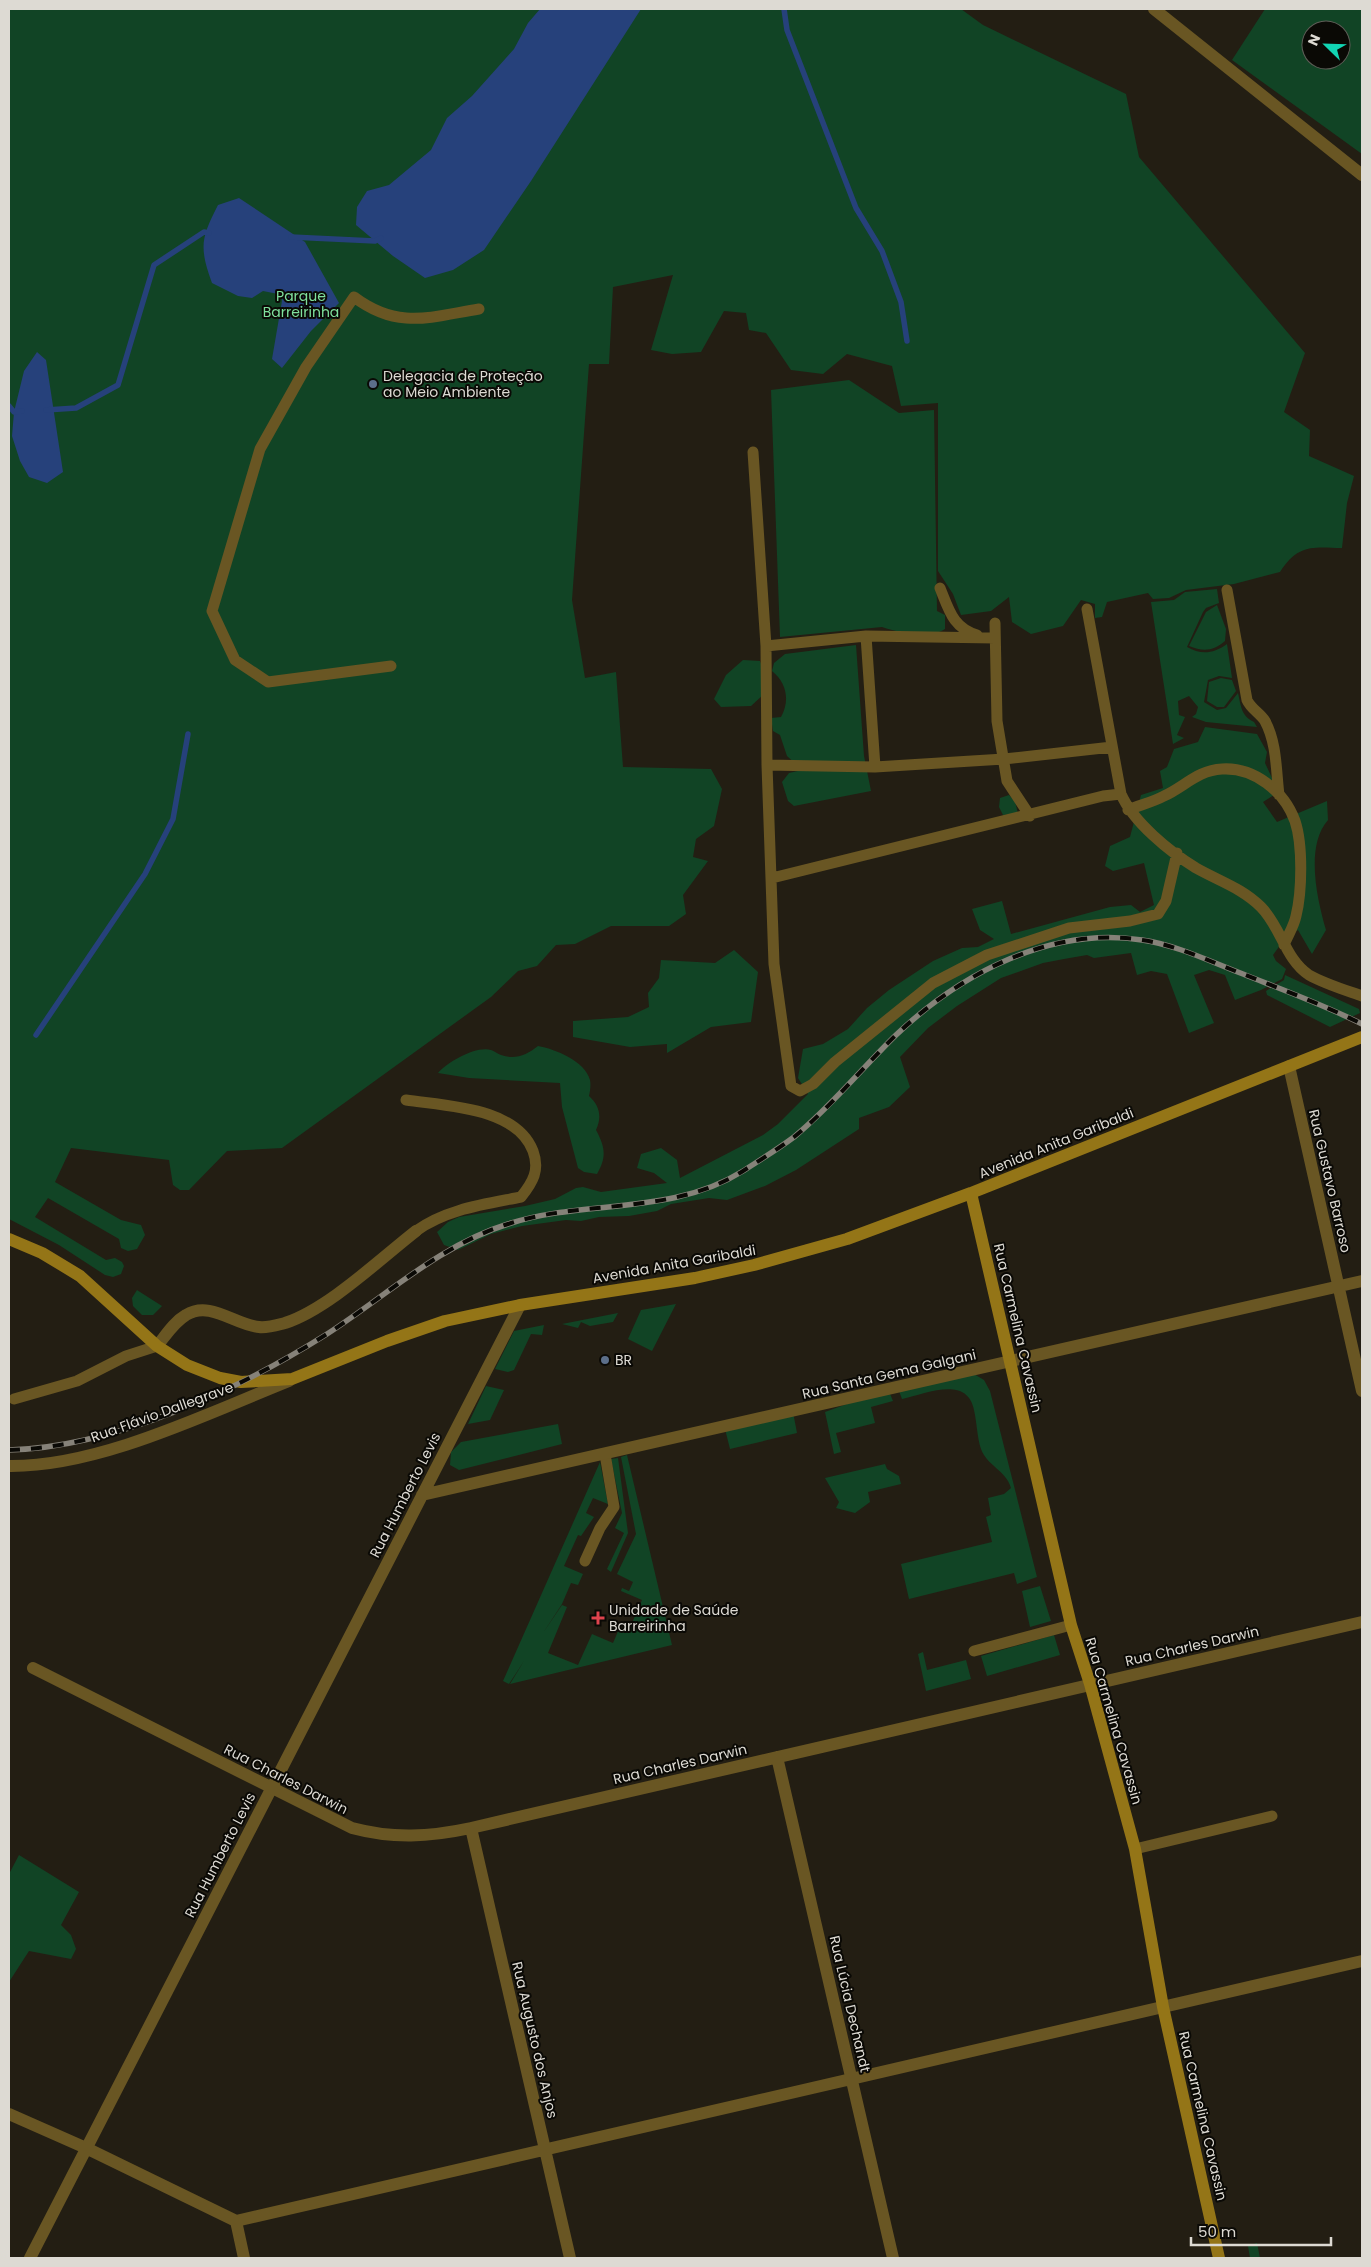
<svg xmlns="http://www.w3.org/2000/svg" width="1371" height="2267" font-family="Poppins,sans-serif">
<rect width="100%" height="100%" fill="#231e13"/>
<!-- green -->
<path fill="#114425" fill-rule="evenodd" d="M 9,9 L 961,9 L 983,25 L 1126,94 L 1139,157 L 1305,353 L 1284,412 L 1310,430 L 1309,456 L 1354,476 L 1347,503 L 1342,548 C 1312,547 1298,544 1280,572 L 1234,584 L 1186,590 L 1169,598 L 1153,599 L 1148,593 L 1107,602 L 1102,617 L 1095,618 L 1095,604 L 1081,600 L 1063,626 L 1031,634 L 1012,622 L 1009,597 L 991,611 L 961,615 L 953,594 L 938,571 L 938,403 L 901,406 L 892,366 L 847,354 L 823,374 L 791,370 L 766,333 L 749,330 L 746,313 L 724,311 L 701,352 L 672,354 L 651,350 L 673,275 L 613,287 L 609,364 L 589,364 L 572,600 L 585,678 L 616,672 L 623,767 L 711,769 L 722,789 L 714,826 L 696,839 L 693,857 L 708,861 L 683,895 L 686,914 L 669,926 L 611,926 L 575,944 L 556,945 L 537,966 L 518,971 L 491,997 L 282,1148 L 227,1151 L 189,1190 L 180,1190 L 173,1185 L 169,1160 L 71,1148 L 55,1182 L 121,1220 L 141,1225 L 145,1235 L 137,1249 L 128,1251 L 121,1248 L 119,1239 L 48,1198 L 35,1217 L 106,1260 L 115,1258 L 122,1262 L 124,1266 L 121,1274 L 113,1277 L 105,1275 L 59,1245 L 9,1219 Z
M 1265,9 L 1362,9 L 1362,154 L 1232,60 ZM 1311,30 L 1341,30 L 1341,60 L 1311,60 Z
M 849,380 L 899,413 L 934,410 L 937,611 L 945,615 L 945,629 C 927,640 901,633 882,627 L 780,637 L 771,390 Z
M 1217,589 L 1219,603 L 1206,608 L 1203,612 L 1187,647 C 1201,655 1213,654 1227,644 L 1232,678 L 1219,676 L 1208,680 L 1204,702 L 1217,710 L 1226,708 L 1238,693 C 1241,706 1241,716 1254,722 L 1257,727 L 1206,722 L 1192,717 L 1196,714 L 1198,707 L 1189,696 L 1178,701 L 1179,715 L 1185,717 L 1177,735 L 1184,738 L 1173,744 L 1151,602 L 1174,600 L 1185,592 Z
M 1217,605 L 1226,629 L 1225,641 C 1214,651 1203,652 1189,646 L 1206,612 Z
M 856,645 L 864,756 L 871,791 L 794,806 L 788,801 L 782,782 L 789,773 L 802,770 L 787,756 L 780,735 L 773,731 L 771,718 L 781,717 C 790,701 787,683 772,671 L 774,663 L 785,654 Z
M 743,660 L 760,661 L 764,672 L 765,693 L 751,706 L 721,707 L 714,699 L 726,675 Z
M 1221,678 L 1232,680 L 1236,691 L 1224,707 L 1217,707 L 1207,701 L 1209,682 Z
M 1205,727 L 1257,734 L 1267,752 L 1265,763 L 1272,778 L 1274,795 L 1263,802 L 1277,822 L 1327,801 L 1328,820 C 1305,846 1317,899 1326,930 L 1312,954 L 1298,930 L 1286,937 L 1273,955 L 1276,961 L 1286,969 L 1282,979 L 1261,990 L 1235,1000 L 1225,975 L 1209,970 L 1194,975 L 1214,1023 L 1189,1033 L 1167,974 L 1151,971 L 1137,975 L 1131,953 L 1094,958 L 1087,955 L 1064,959 L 1043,963 L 1001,978 L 957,1006 L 928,1028 L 900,1057 L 910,1087 L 889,1107 L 859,1118 L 859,1129 L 796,1170 L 765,1186 L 727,1200 L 709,1198 L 671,1204 L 657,1211 L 629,1216 L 599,1217 L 581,1221 L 566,1220 L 522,1226 L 491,1234 L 458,1250 L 444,1245 L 437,1232 L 448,1222 L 459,1217 L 525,1206 L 555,1199 L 576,1188 L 583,1187 L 601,1192 L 667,1183 L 654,1173 L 637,1168 L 641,1154 L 661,1148 L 677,1160 L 680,1178 L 763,1135 L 778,1124 L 808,1094 L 798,1078 L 803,1049 L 823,1044 L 848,1029 L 867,1008 L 889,990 L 933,961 L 962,948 L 978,947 L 994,939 L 980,930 L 972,909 L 1002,901 L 1011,934 L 1110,907 L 1131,905 L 1140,912 L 1154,905 L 1144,863 L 1113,871 L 1105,866 L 1110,846 L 1130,837 L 1141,795 L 1163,788 L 1160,771 L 1167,767 L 1174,749 L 1198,742 Z
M 1009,795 L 1015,801 L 1018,814 L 1003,815 L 999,807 L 1000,798 Z
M 734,950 L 758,972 L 751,1022 L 711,1027 L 667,1053 L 667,1044 L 630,1047 L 573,1037 L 573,1021 L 628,1017 L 649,1007 L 648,993 L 659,978 L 661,960 L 715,963 Z
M 1285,975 L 1359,1009 L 1360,1013 L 1330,1027 L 1267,995 L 1266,991 L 1284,980 Z
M 538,1046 C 555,1049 585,1061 590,1080 C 591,1085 590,1092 589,1096 C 600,1106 602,1117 596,1130 C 605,1147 607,1157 597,1174 L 584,1172 L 578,1168 L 562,1107 L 560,1083 L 469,1078 L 438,1073 C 448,1062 475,1046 491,1050 C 494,1051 498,1054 501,1055 C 515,1060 527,1055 538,1046 Z
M 137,1290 L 140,1292 L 162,1306 L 153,1315 L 142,1315 L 133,1306 L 132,1298 Z
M 676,1304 L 652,1351 L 628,1339 L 641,1310 Z
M 618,1313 L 613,1322 L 590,1326 L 581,1322 L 578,1328 L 562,1324 Z
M 544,1325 L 542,1335 L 531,1334 L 514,1370 L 508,1372 L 495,1369 L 514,1331 Z
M 974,1374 L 984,1380 L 990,1391 L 1037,1577 L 1017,1584 L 1014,1573 L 909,1599 L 901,1564 L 992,1542 L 986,1517 L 991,1515 L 988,1498 L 1004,1494 L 1011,1488 C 1006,1470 987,1466 981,1449 C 977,1437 977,1423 974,1410 C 967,1375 926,1394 902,1399 L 899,1391 Z
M 486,1386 L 504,1390 L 490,1420 L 468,1424 Z
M 888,1389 L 893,1401 L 871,1407 L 875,1423 L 836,1433 L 841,1452 L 834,1454 L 825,1412 Z
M 793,1412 L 797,1433 L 730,1449 L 725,1429 Z
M 558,1424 L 562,1444 L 459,1470 L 450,1465 L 451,1452 L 461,1442 Z
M 627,1455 L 672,1645 L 510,1684 L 524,1661 L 509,1684 L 503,1681 L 600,1462 L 608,1504 L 593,1498 L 586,1513 L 594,1517 L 581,1536 L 578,1535 L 564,1566 L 583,1574 L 578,1585 L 571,1583 L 562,1604 L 543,1633 L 562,1605 L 567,1607 L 548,1653 L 578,1665 L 592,1634 L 613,1643 L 619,1629 L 628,1632 L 642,1600 L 621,1591 L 622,1588 L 629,1591 L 633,1582 L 617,1574 L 636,1534 L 621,1457 Z
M 618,1458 L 628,1533 L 611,1572 L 607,1569 L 624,1533 L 615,1528 L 622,1513 L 611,1459 Z
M 885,1464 L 887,1469 L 899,1476 L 901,1484 L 868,1492 L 870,1502 L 855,1513 L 836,1508 L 839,1502 L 825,1478 Z
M 1040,1586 L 1051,1621 L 1030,1627 L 1022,1591 Z
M 1054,1635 L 1060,1655 L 987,1676 L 981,1656 Z
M 923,1652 L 927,1670 L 966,1660 L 971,1679 L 926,1691 L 918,1654 Z
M 19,1855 L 79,1892 L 61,1925 L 71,1935 L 76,1949 L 71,1959 L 29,1951 L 9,1982 L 9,1874 Z
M 1257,2243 L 1260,2258 L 1250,2258 L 1248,2246 Z"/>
<!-- water -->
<path fill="#26417b" d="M 540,9 L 641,9 L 531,181 L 484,250 L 453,270 L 425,278 L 393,256 L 356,225 L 357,207 L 367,191 L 389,185 L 431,150 L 447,118 L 472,96 L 514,49 L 528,23 Z
M 239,198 L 305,242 L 339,303 L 311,331 L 282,368 L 272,359 L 283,295 L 263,291 L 252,298 L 238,296 L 212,283 C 199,247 201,238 218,205 Z
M 37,352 L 46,360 L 63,472 L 47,483 L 29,477 L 20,461 L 12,436 L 14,412 L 24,371 Z"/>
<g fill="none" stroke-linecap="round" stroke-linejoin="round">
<!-- stream -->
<path stroke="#26417b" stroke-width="5.5" d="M 784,9 L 787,30 L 856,208 L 882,251 L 901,302 L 907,341
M 291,237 L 375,241 L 381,238
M 9,406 L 14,412 L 22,411
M 46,410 L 76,408 L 118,385 L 154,265 L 204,232 L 209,233
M 36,1035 L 145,874 L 173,819 L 188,734"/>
<!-- lane -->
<path stroke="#695623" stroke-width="11" d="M 753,452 L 766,646 L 767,765 L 774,964 L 791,1086 L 800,1091 L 813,1084 L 835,1062 L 933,983 L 987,955 L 1069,928 L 1130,921 L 1158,914 L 1166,901 L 1177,853
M 940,588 C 949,610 953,628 977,635
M 1227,590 L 1247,700 C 1251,709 1260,713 1265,721 C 1277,743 1276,771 1279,795
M 1087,609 L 1121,794
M 995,623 L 997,721 L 1007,781 L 1030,816
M 866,636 L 995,638
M 766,646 L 866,636 L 875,767
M 391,666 L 268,682 L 235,660 L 212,611 L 260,449 L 306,367 L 354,297 C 398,330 430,317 479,309
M 767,765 L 875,767 L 1004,759 L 1112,747
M 1128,810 C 1140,805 1153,802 1164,796 C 1184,787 1198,770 1222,769 C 1254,767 1284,791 1295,821 C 1303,845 1302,892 1296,916 C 1294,926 1288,935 1284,945
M 772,878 L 1103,796 L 1121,794 C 1133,822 1170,852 1196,868 C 1219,881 1242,888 1261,907 C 1281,927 1285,959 1309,975 C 1325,984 1345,990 1362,996
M 406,1100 C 446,1106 516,1107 533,1151 C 540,1170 533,1182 521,1197 C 486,1204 446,1209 416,1231
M 14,1399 L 77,1381 L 126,1356 L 157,1346
M 585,1561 L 600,1528 L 614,1507 L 605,1454
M 974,1651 L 1071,1625
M 1135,1849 L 1272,1816"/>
<!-- street -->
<path stroke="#695623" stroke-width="12" d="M 1154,9 L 1362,175
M 1289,1066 L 1362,1391
M 157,1346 C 166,1335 174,1322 186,1315 C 210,1300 235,1325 259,1327 C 268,1328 277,1325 285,1323 C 328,1309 380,1259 416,1231
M 9,1466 C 99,1467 206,1414 289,1381
M 422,1495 L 1362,1281
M 33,1668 L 352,1828 C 393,1839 429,1837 471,1828 L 1362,1622
M 777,1757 L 893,2258
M 471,1828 L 570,2258
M 9,2114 L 86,2148 L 236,2221 L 1362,1961
M 236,2221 L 244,2258
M 30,2258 L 520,1305"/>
<!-- secondary -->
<path stroke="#947517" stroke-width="12" d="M 971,1193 L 1071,1625 L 1090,1684 L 1135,1849 L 1163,2007 L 1219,2258
M 9,1239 L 42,1253 L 80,1276 L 157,1346 L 187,1365 L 220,1378 L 241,1382 L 292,1379 L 387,1341 L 445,1321 L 520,1305 L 695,1278 L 754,1265 L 847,1239 L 971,1193 L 1362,1037"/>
<!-- rail casing -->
<g stroke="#868279" stroke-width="5.5">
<path id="rail" d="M 9,1450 C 115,1447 238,1390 327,1334 C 386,1296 440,1245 508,1224 C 584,1199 671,1216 743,1171 C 760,1160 778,1149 794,1137 C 831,1107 862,1068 896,1035 C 961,973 1051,926 1142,940 C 1177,945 1211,962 1243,974 C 1283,990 1324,1005 1362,1024"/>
</g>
<!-- rail -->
<use href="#rail" stroke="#0a0905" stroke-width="4" stroke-dasharray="11" stroke-linecap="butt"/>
</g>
<!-- markers -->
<g fill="#5c6f8a" stroke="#0a0905" stroke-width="2">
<circle cx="373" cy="384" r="5"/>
<circle cx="605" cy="1360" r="5"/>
</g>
<path fill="#e0444e" stroke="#0a0905" stroke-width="2" d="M595.5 1610.5h5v5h5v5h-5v5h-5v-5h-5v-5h5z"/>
<g text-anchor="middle" stroke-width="4" stroke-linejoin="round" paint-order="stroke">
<!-- park labels -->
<g font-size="14" fill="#7fe09d" stroke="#0a0905">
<text x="301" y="301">Parque<tspan x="301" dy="16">Barreirinha</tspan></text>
</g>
<!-- poi labels -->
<g font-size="14" fill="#dddad3" stroke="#0a0905" text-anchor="start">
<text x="383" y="381">Delegacia de Proteção<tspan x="383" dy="16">ao Meio Ambiente</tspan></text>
<text x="615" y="1365">BR</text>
<text x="609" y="1615">Unidade de Saúde<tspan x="609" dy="16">Barreirinha</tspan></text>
</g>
<!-- street labels -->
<g font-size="14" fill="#dddad3" stroke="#0a0905">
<text transform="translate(1056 1143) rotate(-22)" y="5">Avenida Anita Garibaldi</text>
<text transform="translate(1330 1181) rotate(77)" y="5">Rua Gustavo Barroso</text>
<text transform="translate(674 1264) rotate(-10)" y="5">Avenida Anita Garibaldi</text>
<text transform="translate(1018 1328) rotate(77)" y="5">Rua Carmelina Cavassin</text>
<text transform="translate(889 1374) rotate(-13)" y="5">Rua Santa Gema Galgani</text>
<text transform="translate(162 1412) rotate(-20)" y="5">Rua Flávio Dallegrave</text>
<text transform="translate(405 1495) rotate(-63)" y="5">Rua Humberto Levis</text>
<text transform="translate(1192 1646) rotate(-13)" y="5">Rua Charles Darwin</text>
<text transform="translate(1114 1721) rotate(74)" y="5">Rua Carmelina Cavassin</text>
<text transform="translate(680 1764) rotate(-13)" y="5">Rua Charles Darwin</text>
<text transform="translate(286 1779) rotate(27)" y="5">Rua Charles Darwin</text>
<text transform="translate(220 1855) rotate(-63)" y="5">Rua Humberto Levis</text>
<text transform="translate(850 2004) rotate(77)" y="5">Rua Lúcia Dechandt</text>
<text transform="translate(535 2040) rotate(77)" y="5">Rua Augusto dos Anjos</text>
<text transform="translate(1203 2116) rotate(77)" y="5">Rua Carmelina Cavassin</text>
</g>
</g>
<!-- border -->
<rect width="1371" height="2267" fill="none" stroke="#dddad3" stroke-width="20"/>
<!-- north arrow -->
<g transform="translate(1326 45) rotate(293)"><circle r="24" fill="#0a0905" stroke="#5e5d57"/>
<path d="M0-4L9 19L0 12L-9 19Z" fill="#12d5b4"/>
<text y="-8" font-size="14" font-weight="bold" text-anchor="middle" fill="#dddad3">N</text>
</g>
<!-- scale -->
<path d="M1191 2237v8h140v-8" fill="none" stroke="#dddad3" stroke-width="2.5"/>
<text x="1198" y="2237" font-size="15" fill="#dddad3" stroke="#0a0905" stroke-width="4" paint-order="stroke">50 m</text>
</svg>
